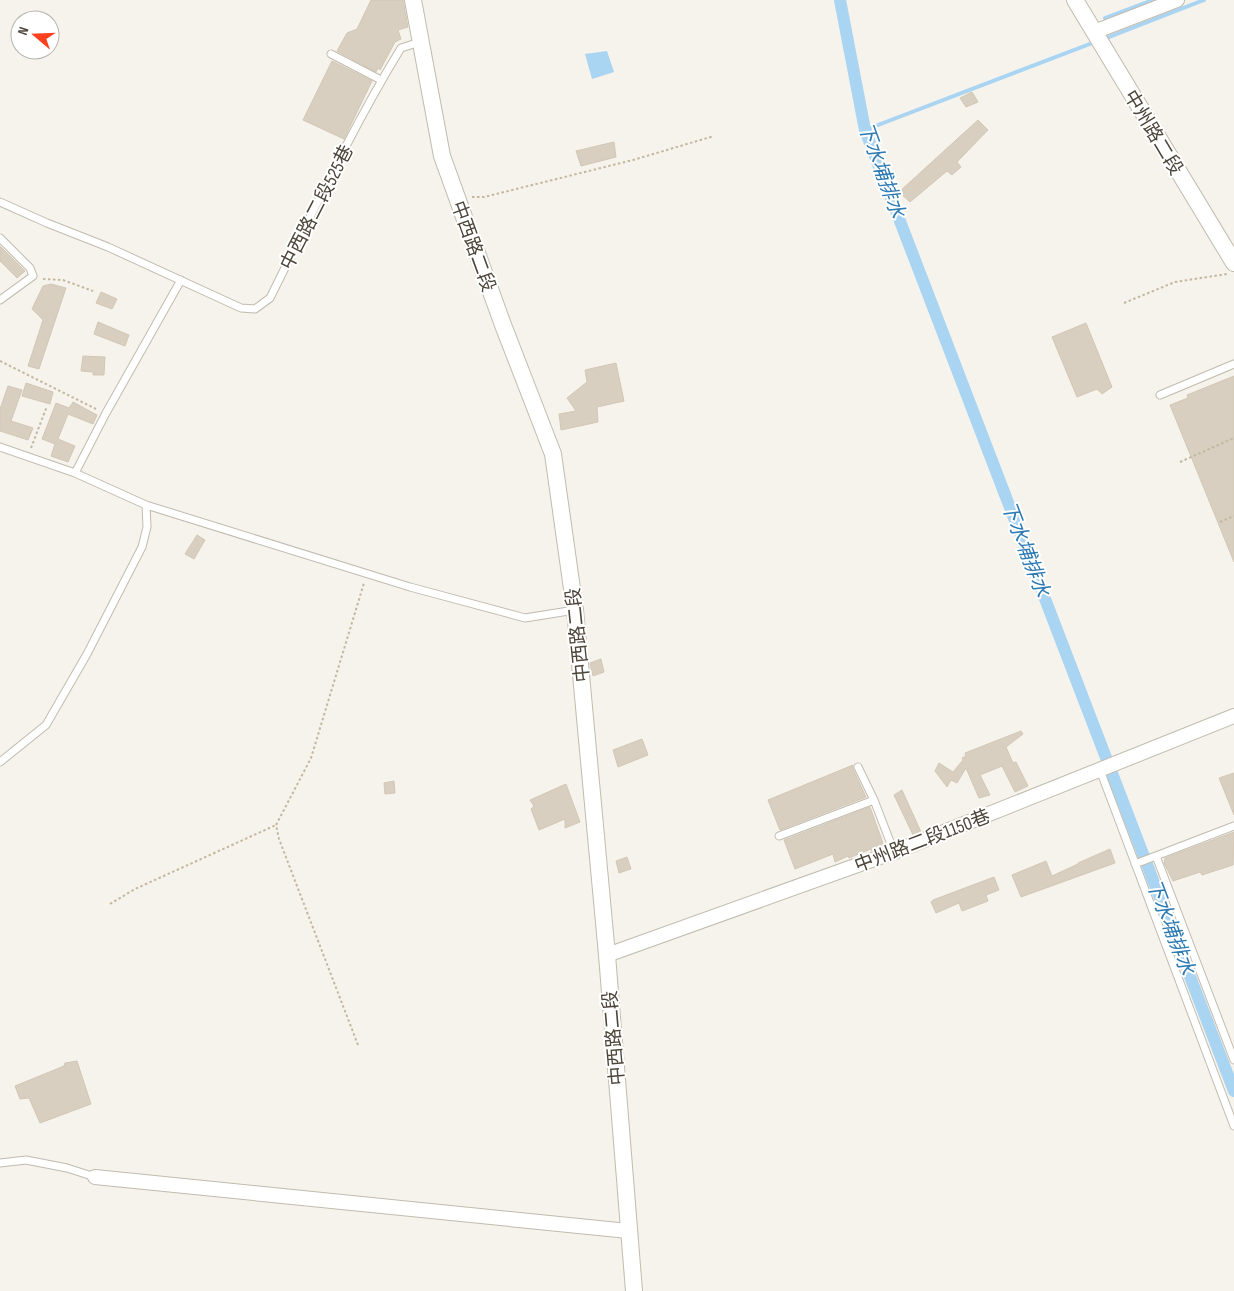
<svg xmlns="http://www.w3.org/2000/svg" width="1234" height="1291" font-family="'Sofia Sans Condensed','Noto Sans TC',sans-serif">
<rect width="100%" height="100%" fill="#f6f3ec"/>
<!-- water -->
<path fill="#a9d4f2" d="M 607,51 L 614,72 L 592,79 L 585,54 Z"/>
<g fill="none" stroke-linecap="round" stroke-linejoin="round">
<!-- stream -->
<path stroke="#a9d4f2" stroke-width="4" d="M 1105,18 L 1153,0
M 1104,39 L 1204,0
M 865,130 L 1095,42"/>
<!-- canal -->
<path stroke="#a9d4f2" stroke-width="12" d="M 840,0 L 865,130 L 1234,1091"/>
</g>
<!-- building -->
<path fill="#d8cfc1" stroke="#d3c7b4" d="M 371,0 L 403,0 L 408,27 L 398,30 L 401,39 L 395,42 L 380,70 L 378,68 L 376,72 L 337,51 L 347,33 L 357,29 Z
M 332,61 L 372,81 L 344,139 L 303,120 Z
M 972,92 L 978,102 L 966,107 L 960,98 Z
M 978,120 L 988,130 L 957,162 L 961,167 L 952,175 L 947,171 L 910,202 L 899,192 Z
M 614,142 L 616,157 L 581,166 L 576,151 Z
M 0,246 L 25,271 L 17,278 L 0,261 Z
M 51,284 L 66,288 L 39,369 L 28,366 L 43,320 L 32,309 L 43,286 Z
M 101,292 L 117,299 L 112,309 L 96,303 Z
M 98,322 L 129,335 L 125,346 L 94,334 Z
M 1086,323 L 1112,387 L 1102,394 L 1097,389 L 1077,397 L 1052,337 Z
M 83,356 L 105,357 L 104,375 L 93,375 L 93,372 L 81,371 Z
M 616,363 L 624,401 L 597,407 L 598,422 L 561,430 L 559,414 L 576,411 L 567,398 L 587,382 L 585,370 Z
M 1234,376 L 1234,562 L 1170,405 L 1188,398 L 1187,395 Z
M 26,383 L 53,392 L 50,404 L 22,396 Z
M 8,386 L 22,390 L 11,421 L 33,428 L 28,440 L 0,431 L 0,409 Z
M 73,402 L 97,415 L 93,424 L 68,414 L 58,439 L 75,446 L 68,462 L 51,456 L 55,444 L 42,439 L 56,403 L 69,408 Z
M 197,535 L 205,540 L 194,559 L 185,554 Z
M 601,659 L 604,672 L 593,676 L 590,663 Z
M 1021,731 L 1023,734 L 1006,747 L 1013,763 L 1016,762 L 1028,786 L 1015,792 L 1002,766 L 980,775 L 990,795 L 979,798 L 966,768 L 957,783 L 951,780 L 947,787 L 935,771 L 939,763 L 953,772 L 963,760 L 962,758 L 966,756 L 965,753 Z
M 642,739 L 648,755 L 618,767 L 613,750 Z
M 853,765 L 853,769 L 866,797 L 780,830 L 768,800 Z
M 1234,773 L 1234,815 L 1219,778 Z
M 394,781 L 395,793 L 385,794 L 384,783 Z
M 566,784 L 580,822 L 565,828 L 565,819 L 539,830 L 531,809 L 534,806 L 530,800 Z
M 902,790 L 921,832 L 913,835 L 894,795 Z
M 870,807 L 884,846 L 872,851 L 871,849 L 849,858 L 848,856 L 835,862 L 833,854 L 795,869 L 784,840 Z
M 1234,832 L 1233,865 L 1202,875 L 1200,872 L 1173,881 L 1164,863 L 1165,858 Z
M 1110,849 L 1115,863 L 1021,897 L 1012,875 L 1046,861 L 1052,876 L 1078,864 L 1078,863 Z
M 627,857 L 631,869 L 619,873 L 616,861 Z
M 994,877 L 999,890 L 986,895 L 988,901 L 962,911 L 959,903 L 936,913 L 931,902 L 933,900 Z
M 77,1061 L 91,1104 L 40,1123 L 29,1098 L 20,1099 L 15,1086 L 64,1066 L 65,1063 Z"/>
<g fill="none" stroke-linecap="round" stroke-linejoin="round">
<!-- service casing -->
<g stroke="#c2bbae" stroke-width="9">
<path id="service" d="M 331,54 L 381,80
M 0,202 L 47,223 L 108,247 L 241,308 L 255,309 L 270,298 C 312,214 352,128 401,48 L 420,42
M 0,238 L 30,268 L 33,276 L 0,300
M 1160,395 L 1234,364
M 0,447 L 75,473 L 106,413 L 181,280
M 75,473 L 146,505 L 410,587 L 525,618 L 575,610
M 0,762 L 46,725 L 87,654 L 142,547 L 147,527 L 146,505
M 858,767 L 874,800
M 1100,770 L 1234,1126
M 779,836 L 874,800 L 894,852
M 1156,856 L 1234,1060
M 1135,864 L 1234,826
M 0,1163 L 26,1160 L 67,1168 L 95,1177"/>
</g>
<!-- minor casing -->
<g stroke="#c2bbae" stroke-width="16">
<path id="minor" d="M 1094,32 L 1177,0
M 607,955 L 894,852 L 1234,716
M 95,1177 L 628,1231"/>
</g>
<!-- tertiary casing -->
<g stroke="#c2bbae" stroke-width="18">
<path id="tertiary" d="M 413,0 L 442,156 L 503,325 L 553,454 L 575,610 L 607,955 L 634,1291
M 1075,0 L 1234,263"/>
</g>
<!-- path -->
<path stroke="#c4b79f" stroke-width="2" stroke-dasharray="2.5 2.5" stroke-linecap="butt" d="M 472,197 L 484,197 L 633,160 L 714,136
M 43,279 L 63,280 L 93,291
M 1124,303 L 1175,282 L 1227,274
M 0,361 L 96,409
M 31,448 L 47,406
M 1180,462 L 1234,438
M 1220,522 L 1234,516
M 110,904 L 135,889 L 276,825
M 358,1045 L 279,839 L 276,825 L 311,758 L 364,583"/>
<!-- service -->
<use href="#service" stroke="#fff" stroke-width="7"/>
<!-- minor -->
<use href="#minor" stroke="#fff" stroke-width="14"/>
<!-- tertiary -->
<use href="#tertiary" stroke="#fff" stroke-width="16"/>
</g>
<g text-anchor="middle" stroke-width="4" stroke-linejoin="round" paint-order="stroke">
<!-- street labels -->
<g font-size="19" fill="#4b4439" stroke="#fff">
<text transform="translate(1154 132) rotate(59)" y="7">中州路二段</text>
<text transform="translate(316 207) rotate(-63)" y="7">中西路二段525巷</text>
<text transform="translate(474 246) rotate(70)" y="7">中西路二段</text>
<text transform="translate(577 635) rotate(-96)" y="7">中西路二段</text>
<text transform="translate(922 840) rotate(-21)" y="7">中州路二段1150巷</text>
<text transform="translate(613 1038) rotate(-95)" y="7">中西路二段</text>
</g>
<!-- water labels -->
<g font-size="20" font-style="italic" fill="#2e7ab2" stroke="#fff">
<text transform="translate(882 170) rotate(70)" y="7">下水埔排水</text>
<text transform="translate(1026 549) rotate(69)" y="7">下水埔排水</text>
<text transform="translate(1171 927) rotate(69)" y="7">下水埔排水</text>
</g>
</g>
<!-- north arrow -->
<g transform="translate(35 35) rotate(289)"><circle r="24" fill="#ffffff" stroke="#b7b4b0"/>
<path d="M0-4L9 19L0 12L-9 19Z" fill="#fc3f1d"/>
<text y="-8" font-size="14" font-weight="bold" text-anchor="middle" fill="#4b4439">N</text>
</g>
</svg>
